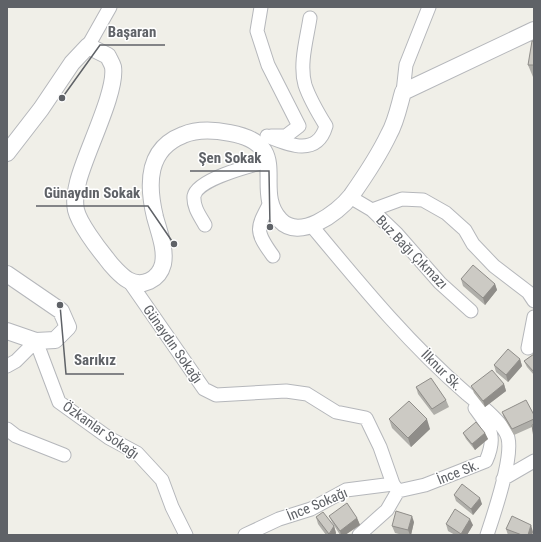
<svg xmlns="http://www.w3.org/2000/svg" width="541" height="542" font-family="'Roboto Condensed',sans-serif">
<rect width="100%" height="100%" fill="#f0efe8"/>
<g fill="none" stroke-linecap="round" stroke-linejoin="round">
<!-- minor casing -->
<g stroke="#b5b7bb" stroke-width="15">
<path id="minor" d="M 261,7 L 257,31 L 268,65 L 299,126 L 286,136 L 271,136
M 88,46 L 110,7
M 403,92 L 406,65 L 429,7
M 267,136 C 289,145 317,157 326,126 C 318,113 310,100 305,85 C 299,64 307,38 310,18
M 350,197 L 372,210 L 397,234 L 440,283 L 471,311
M 270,203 C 256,229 255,231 273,256
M 372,210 L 402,199 L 423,200 L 446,213 L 465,230 L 473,244 L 494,266 L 528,292 L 534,301
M 205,225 C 200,216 193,207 194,196 C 197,179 253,165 268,161
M 311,225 C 360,284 409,344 467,394 C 478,403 505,424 508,438 C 513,458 494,514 487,535
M 129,281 L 204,389 L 216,395 L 286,391 L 307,394 L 336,412 L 366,418 L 380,447 L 393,484 L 398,491
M 528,348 L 534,317
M 7,366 L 16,361 L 36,341 L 59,402 L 109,438 L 137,453 L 162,480 L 172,507 L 186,535
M 7,429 L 16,436 L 64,455
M 503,479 L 534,461
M 398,491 L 425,485 L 486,461 C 497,436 490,428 475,408
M 245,535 L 279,519 L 311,509 L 346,490 L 393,484
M 359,535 L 387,510 L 398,491"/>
</g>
<!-- tertiary casing -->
<g stroke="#b5b7bb" stroke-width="18">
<path id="tertiary" d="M 7,153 L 41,109 L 72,63 L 88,46 L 108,56 C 109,59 112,63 113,67 C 117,92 85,153 78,182 C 76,190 74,201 76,210 C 79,223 97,247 106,258 C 111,265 121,276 128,280 C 142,288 159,280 163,264 C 166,249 159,232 155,217 C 147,184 147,149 183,135 C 197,129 215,130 230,133 C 295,145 251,189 280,220 C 299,241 337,214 351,196 C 363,179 380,153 389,134 C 396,122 399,106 403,92 L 534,30
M 7,274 L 61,311 L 68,327 L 55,340 L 36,341 L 7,331"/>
</g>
<!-- minor -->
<use href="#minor" stroke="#fff" stroke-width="13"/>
<!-- tertiary -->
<use href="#tertiary" stroke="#fff" stroke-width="16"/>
</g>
<!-- wall -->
<path fill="#afaea9" d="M 534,41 L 534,77 L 533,77 L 528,65 Z
M 461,279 L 495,284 L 497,290 L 485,305 L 463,286 Z
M 534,354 L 534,375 L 527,367 L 524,361 Z
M 520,359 L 522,366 L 508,382 L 496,372 L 494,365 Z
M 504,384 L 506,391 L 485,407 L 474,393 L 471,386 Z
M 416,387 L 446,400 L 449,407 L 434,415 L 418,394 Z
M 502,412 L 534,415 L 534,438 L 532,427 L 514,435 L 504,418 Z
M 389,419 L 430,429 L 411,447 L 392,428 Z
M 463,433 L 485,433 L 488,439 L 475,450 L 466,439 Z
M 454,495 L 482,504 L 473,515 L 456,501 Z
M 329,516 L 357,518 L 360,525 L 345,535 L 340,535 L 332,522 Z
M 316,517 L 334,526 L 336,533 L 335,535 L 326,535 L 318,524 Z
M 414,522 L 411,535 L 403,535 L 395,533 L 392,526 Z
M 446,524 L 473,525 L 467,535 L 455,535 L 448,531 Z
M 506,529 L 533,532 L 532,535 L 508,535 Z"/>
<!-- shaded-wall -->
<path fill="#8f8d89" d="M 495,284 L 497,290 L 485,305 L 483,298 Z
M 520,359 L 522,366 L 508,382 L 506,375 Z
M 504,384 L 506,391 L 485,407 L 483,401 Z
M 427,419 L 430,429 L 411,447 L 408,438 Z
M 485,433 L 488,439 L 475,450 L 472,444 Z
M 480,498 L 482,504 L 473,515 L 471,509 Z
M 412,516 L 414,522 L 411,535 L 410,535 L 408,530 Z
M 357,518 L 360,525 L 345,535 L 341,535 L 340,531 Z
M 470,519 L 473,525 L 467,535 L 462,535 L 461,534 Z
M 531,525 L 533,532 L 532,535 L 528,535 Z
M 334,526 L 336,533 L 335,535 L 329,535 Z"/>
<!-- building -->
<path fill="#cccac4" stroke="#8f8d89" d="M 532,41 L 534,41 L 534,65 L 528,65 Z
M 473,265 L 495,284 L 483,298 L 461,279 Z
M 508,349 L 520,359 L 506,375 L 494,365 Z
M 534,354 L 534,372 L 524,361 Z
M 492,370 L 504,384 L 483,401 L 471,386 Z
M 431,378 L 446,400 L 432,409 L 416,387 Z
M 526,400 L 534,415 L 534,419 L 512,429 L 502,412 Z
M 409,401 L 427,419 L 408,438 L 389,419 Z
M 476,422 L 485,433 L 472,444 L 463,433 Z
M 534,424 L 534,438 L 532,425 Z
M 462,484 L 480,498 L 471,509 L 454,495 Z
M 347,503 L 357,518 L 340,531 L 329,516 Z
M 455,509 L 470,519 L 461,534 L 446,524 Z
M 396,511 L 412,516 L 408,530 L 392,526 Z
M 323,512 L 334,526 L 329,534 L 316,517 Z
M 512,516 L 531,525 L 528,535 L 522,535 L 506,529 Z"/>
<g text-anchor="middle" stroke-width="3" stroke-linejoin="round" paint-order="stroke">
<!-- street labels -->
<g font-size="14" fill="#5f6267" stroke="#fff">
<text transform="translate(412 252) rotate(46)" y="5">Buz Bağı Çıkmazı</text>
<text transform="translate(173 344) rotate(55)" y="5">Günaydın Sokağı</text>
<text transform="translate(442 370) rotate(45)" y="5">İlknur Sk.</text>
<text transform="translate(101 430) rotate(35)" y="5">Özkanlar Sokağı</text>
<text transform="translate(458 472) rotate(-22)" y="5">İnce Sk.</text>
<text transform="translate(317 504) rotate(-23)" y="5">İnce Sokağı</text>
</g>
</g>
<!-- callouts -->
<path fill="none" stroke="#5f6267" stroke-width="1.5" d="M62 98L100 45H165M270 227L269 171H190M174 244L148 206H36M60 305L66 374H124"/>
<g fill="#5f6267" stroke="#fff" stroke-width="1.5">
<circle cx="62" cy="98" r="4"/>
<circle cx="270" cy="227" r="4"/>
<circle cx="174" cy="244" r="4"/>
<circle cx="60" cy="305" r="4"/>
</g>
<g font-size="15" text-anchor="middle" font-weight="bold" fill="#5f6267" stroke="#fff" stroke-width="3" stroke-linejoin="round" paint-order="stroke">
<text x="132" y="37">Başaran</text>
<text x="230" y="163">Şen Sokak</text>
<text x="92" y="198">Günaydın Sokak</text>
<text x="95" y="365">Sarıkız</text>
</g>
<!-- border -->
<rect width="541" height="542" fill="none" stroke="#5f6267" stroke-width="16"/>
</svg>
